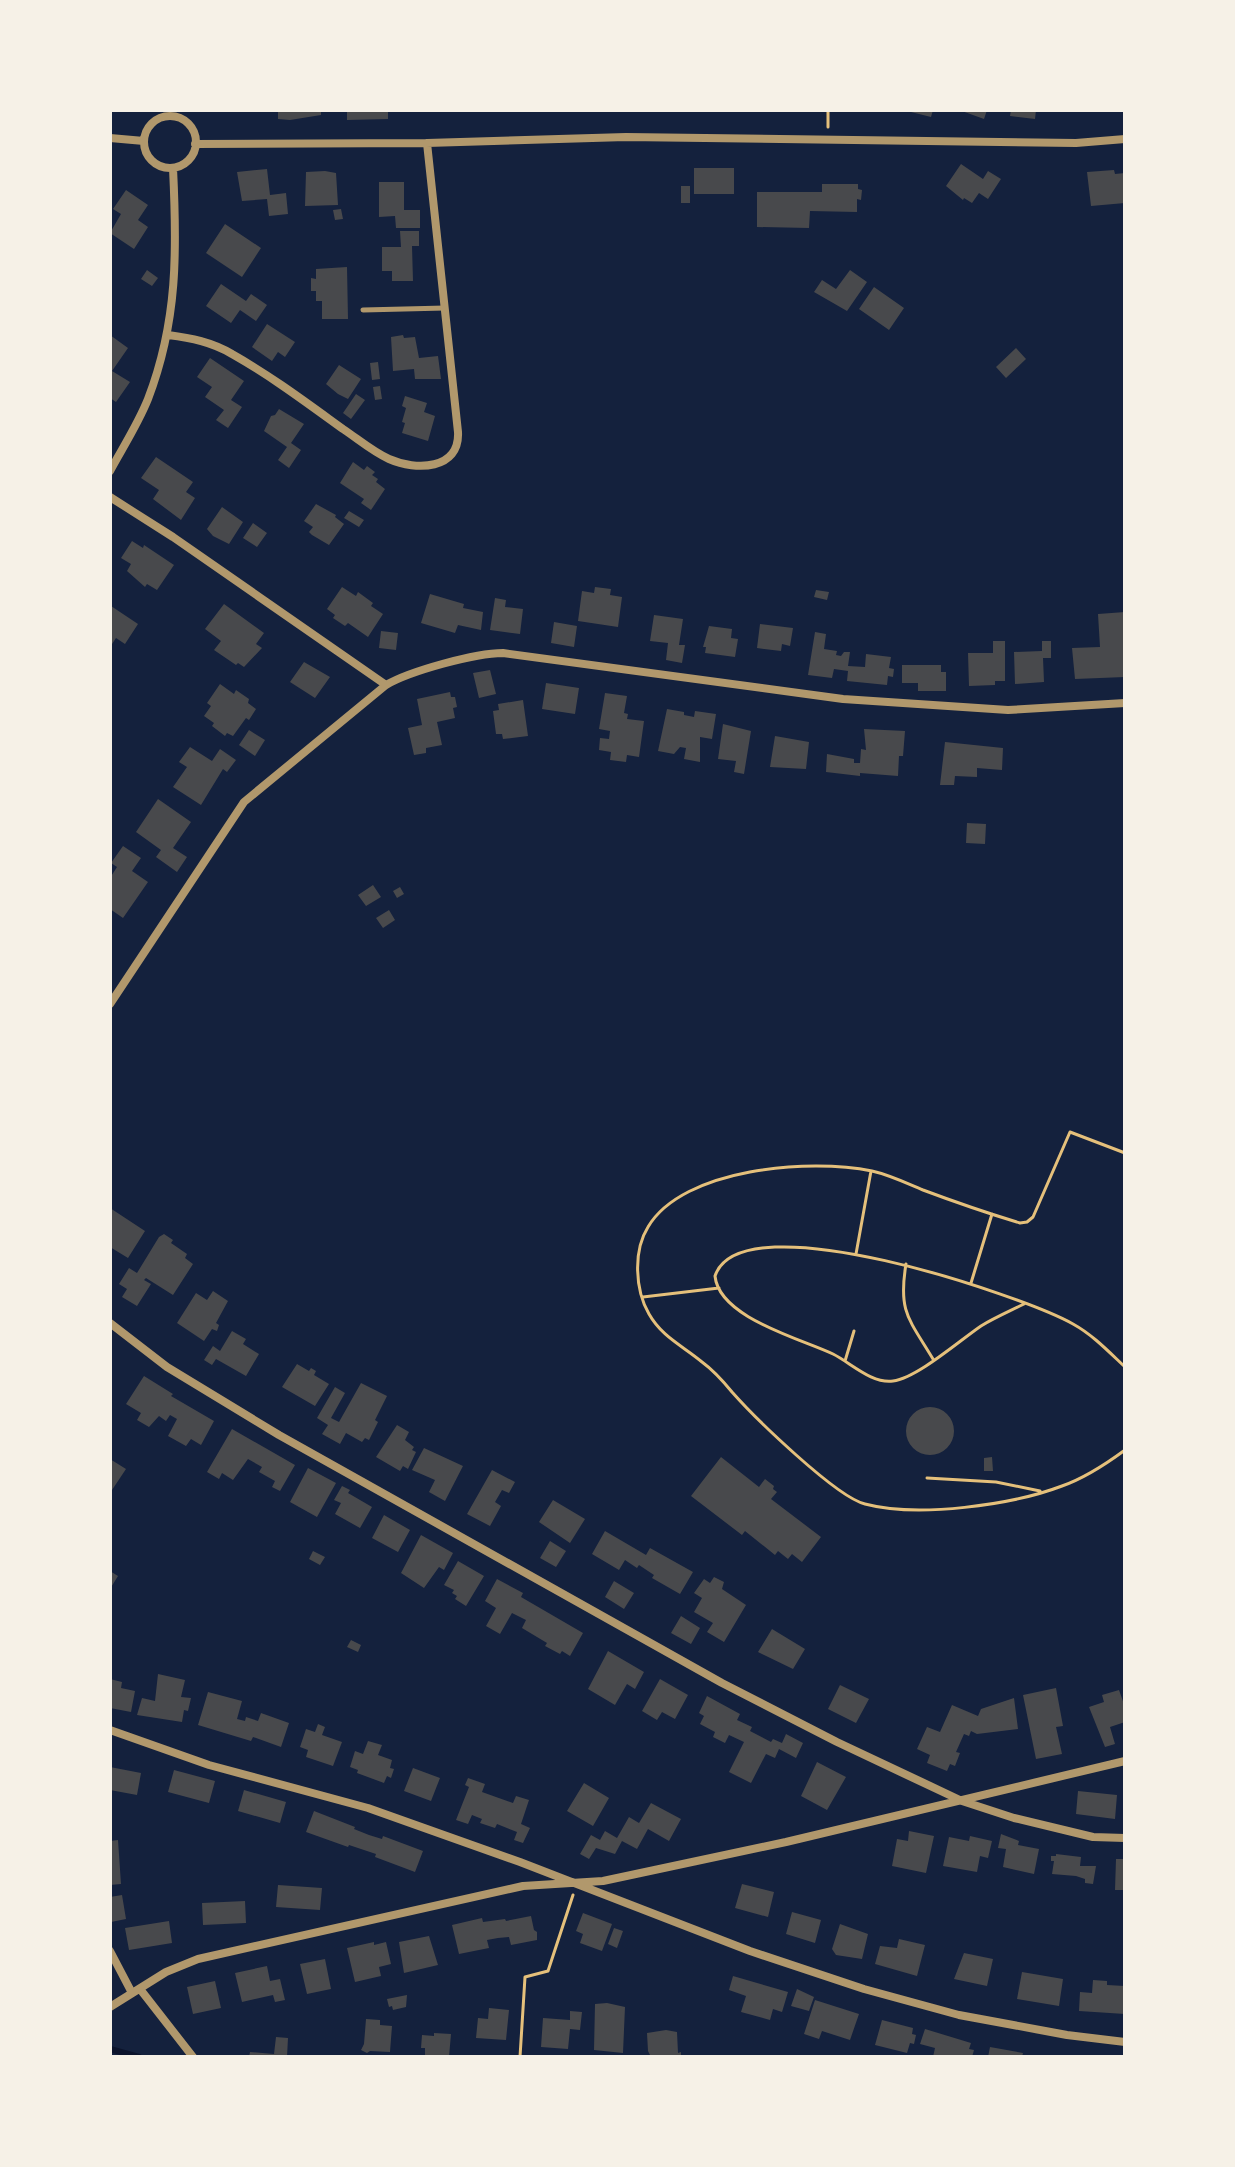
<svg xmlns="http://www.w3.org/2000/svg" width="1235" height="2167" font-family="Helvetica,sans-serif">
<rect width="100%" height="100%" fill="#14213d"/>
<g fill="none" stroke-linecap="round" stroke-linejoin="round">
<!-- stream -->
<path stroke="#0b132b" stroke-width="6" d="M 110,2049 L 139,2057"/>
</g>
<!-- building -->
<path fill="#48494c" d="M 278,110 L 321,110 L 321,115 L 290,120 L 278,119 Z
M 347,110 L 388,110 L 388,119 L 347,120 Z
M 903,110 L 933,110 L 931,117 Z
M 959,110 L 987,110 L 984,119 Z
M 1011,110 L 1036,110 L 1035,119 L 1010,116 Z
M 961,164 L 983,179 L 988,171 L 1001,179 L 988,199 L 979,193 L 972,203 L 964,198 L 963,200 L 946,186 Z
M 694,168 L 734,168 L 734,194 L 694,194 Z
M 267,169 L 270,195 L 286,193 L 288,214 L 269,216 L 267,199 L 242,201 L 237,172 Z
M 1114,170 L 1115,174 L 1125,173 L 1125,203 L 1091,206 L 1087,172 Z
M 325,171 L 336,173 L 338,205 L 305,206 L 306,172 Z
M 379,182 L 404,182 L 404,210 L 420,210 L 420,228 L 396,228 L 395,216 L 379,217 Z
M 822,184 L 858,184 L 858,189 L 862,190 L 861,200 L 857,199 L 857,212 L 810,211 L 809,228 L 757,227 L 757,192 L 822,192 Z
M 681,186 L 690,186 L 690,203 L 681,203 Z
M 126,190 L 148,205 L 138,220 L 148,227 L 134,249 L 110,233 L 121,214 L 113,209 Z
M 341,209 L 343,219 L 335,220 L 333,210 Z
M 225,224 L 261,248 L 242,277 L 206,253 Z
M 400,231 L 419,231 L 419,246 L 412,246 L 413,281 L 392,281 L 392,271 L 382,271 L 382,247 L 401,247 Z
M 347,267 L 348,319 L 322,319 L 322,301 L 316,301 L 316,291 L 311,291 L 311,278 L 316,279 L 316,269 Z
M 147,270 L 158,278 L 152,286 L 141,279 Z
M 850,270 L 867,282 L 847,311 L 814,292 L 822,280 L 836,289 Z
M 221,284 L 246,301 L 251,294 L 267,305 L 256,321 L 240,310 L 231,323 L 206,306 Z
M 874,287 L 904,308 L 889,330 L 859,309 Z
M 267,324 L 295,342 L 285,357 L 278,352 L 272,361 L 252,347 Z
M 110,335 L 128,348 L 112,371 L 130,382 L 116,402 L 110,398 Z
M 403,335 L 404,338 L 415,337 L 419,358 L 438,356 L 441,379 L 415,379 L 414,369 L 393,371 L 391,337 Z
M 1016,348 L 1026,359 L 1006,378 L 996,367 Z
M 210,358 L 244,381 L 231,400 L 242,407 L 228,428 L 216,420 L 224,410 L 205,397 L 212,387 L 197,377 Z
M 378,362 L 380,379 L 372,380 L 370,363 Z
M 339,365 L 361,379 L 348,399 L 338,394 L 326,384 Z
M 380,386 L 382,399 L 375,400 L 373,387 Z
M 356,394 L 365,400 L 351,419 L 343,413 Z
M 405,396 L 427,403 L 424,412 L 435,416 L 428,441 L 402,433 L 405,423 L 402,422 L 406,408 L 402,406 Z
M 279,409 L 304,424 L 291,443 L 301,450 L 289,468 L 278,460 L 287,447 L 264,431 L 271,416 L 275,415 Z
M 156,457 L 193,482 L 186,492 L 195,498 L 181,520 L 153,499 L 159,490 L 141,478 Z
M 353,462 L 364,470 L 367,466 L 375,472 L 372,475 L 378,479 L 376,482 L 385,489 L 371,510 L 361,503 L 364,499 L 340,483 Z
M 316,504 L 336,515 L 335,517 L 344,524 L 329,545 L 312,535 L 309,532 L 313,527 L 304,521 Z
M 222,507 L 243,522 L 229,544 L 213,536 L 207,529 Z
M 349,511 L 364,520 L 359,527 L 344,518 Z
M 253,523 L 267,533 L 257,547 L 243,538 Z
M 132,541 L 143,548 L 144,545 L 174,565 L 157,590 L 147,584 L 145,587 L 127,571 L 131,564 L 121,558 Z
M 342,587 L 356,596 L 358,592 L 373,603 L 371,606 L 383,614 L 368,637 L 348,623 L 345,626 L 333,618 L 335,615 L 327,609 Z
M 595,587 L 611,589 L 610,595 L 622,597 L 618,627 L 578,621 L 582,591 L 594,593 Z
M 816,590 L 829,592 L 827,600 L 814,597 Z
M 430,594 L 464,604 L 463,608 L 483,612 L 481,630 L 458,625 L 455,633 L 421,623 Z
M 495,598 L 506,600 L 505,607 L 523,609 L 520,634 L 490,630 Z
M 224,604 L 264,633 L 256,644 L 262,648 L 244,667 L 238,663 L 236,665 L 214,650 L 221,641 L 205,629 Z
M 111,606 L 138,624 L 125,644 L 116,638 L 110,647 Z
M 1125,612 L 1125,677 L 1075,679 L 1072,648 L 1100,647 L 1098,614 Z
M 654,615 L 683,619 L 679,645 L 685,645 L 682,663 L 666,660 L 668,643 L 650,641 Z
M 554,622 L 577,626 L 574,647 L 551,643 Z
M 760,624 L 793,628 L 790,646 L 782,644 L 781,651 L 757,648 Z
M 709,626 L 732,629 L 731,638 L 738,639 L 735,657 L 705,653 L 706,647 L 703,647 Z
M 381,631 L 398,633 L 396,650 L 379,648 Z
M 815,632 L 826,634 L 824,649 L 837,651 L 836,655 L 841,656 L 844,652 L 850,652 L 848,666 L 865,667 L 866,654 L 891,657 L 889,668 L 894,669 L 893,677 L 888,676 L 887,685 L 847,681 L 848,671 L 834,669 L 832,678 L 808,675 Z
M 993,641 L 1005,641 L 1005,681 L 995,681 L 995,685 L 969,686 L 968,653 L 993,653 Z
M 1042,641 L 1051,641 L 1051,658 L 1043,658 L 1044,682 L 1015,684 L 1014,652 L 1042,651 Z
M 304,662 L 330,677 L 315,698 L 290,682 Z
M 902,665 L 941,665 L 941,672 L 946,672 L 946,691 L 918,691 L 918,683 L 902,683 Z
M 490,670 L 496,694 L 479,698 L 473,673 Z
M 546,683 L 579,688 L 575,714 L 542,709 Z
M 220,684 L 234,694 L 236,690 L 249,699 L 248,703 L 256,709 L 249,720 L 246,718 L 233,736 L 227,733 L 225,736 L 212,726 L 214,723 L 204,716 L 211,706 L 207,703 Z
M 450,692 L 451,697 L 455,697 L 457,707 L 453,708 L 455,718 L 437,722 L 442,745 L 426,748 L 426,753 L 414,755 L 408,728 L 422,725 L 417,699 Z
M 605,693 L 627,696 L 624,713 L 628,714 L 627,719 L 644,721 L 639,757 L 627,755 L 626,762 L 610,760 L 611,752 L 599,750 L 600,738 L 609,739 L 610,731 L 599,729 Z
M 523,700 L 528,736 L 503,739 L 502,734 L 496,734 L 493,711 L 499,710 L 498,704 Z
M 667,709 L 684,712 L 684,715 L 694,717 L 695,711 L 716,714 L 712,739 L 700,737 L 700,762 L 684,759 L 686,748 L 680,747 L 674,754 L 658,751 Z
M 723,724 L 751,731 L 744,774 L 734,772 L 736,761 L 718,759 Z
M 864,729 L 905,731 L 903,756 L 899,756 L 898,776 L 860,773 L 860,776 L 826,772 L 827,754 L 854,759 L 854,763 L 860,763 L 861,749 L 866,750 Z
M 249,730 L 265,740 L 255,756 L 239,745 Z
M 775,736 L 809,742 L 806,769 L 770,767 Z
M 945,742 L 1003,748 L 1002,770 L 977,768 L 977,777 L 955,776 L 954,785 L 940,785 Z
M 190,747 L 212,761 L 220,749 L 236,760 L 227,772 L 223,769 L 201,805 L 173,787 L 187,767 L 179,762 Z
M 158,799 L 191,822 L 173,848 L 187,857 L 177,872 L 156,857 L 161,850 L 136,832 Z
M 967,823 L 986,824 L 985,844 L 966,843 Z
M 123,846 L 141,858 L 132,871 L 148,882 L 123,918 L 110,909 L 110,878 L 117,867 L 111,863 Z
M 373,885 L 381,897 L 366,906 L 358,895 Z
M 400,887 L 404,894 L 397,898 L 393,891 Z
M 389,910 L 395,920 L 383,928 L 376,918 Z
M 110,1208 L 145,1231 L 128,1258 L 110,1247 Z
M 164,1234 L 173,1240 L 171,1243 L 187,1254 L 185,1258 L 193,1264 L 173,1295 L 146,1278 L 144,1280 L 151,1284 L 137,1306 L 122,1297 L 127,1289 L 119,1284 L 129,1268 L 137,1273 L 159,1237 Z
M 213,1291 L 228,1301 L 216,1323 L 219,1325 L 217,1331 L 212,1329 L 204,1341 L 177,1323 L 196,1293 L 207,1300 Z
M 232,1331 L 246,1339 L 243,1344 L 259,1354 L 246,1376 L 216,1359 L 212,1365 L 204,1360 L 213,1346 L 220,1351 Z
M 297,1364 L 309,1371 L 311,1368 L 316,1371 L 314,1375 L 329,1384 L 315,1406 L 282,1387 Z
M 144,1376 L 173,1394 L 171,1396 L 214,1421 L 201,1445 L 191,1439 L 186,1446 L 168,1436 L 177,1419 L 170,1415 L 166,1421 L 159,1416 L 149,1427 L 137,1420 L 141,1413 L 126,1404 Z
M 361,1383 L 387,1396 L 375,1420 L 378,1422 L 369,1440 L 365,1438 L 362,1442 L 346,1433 L 340,1444 L 322,1434 L 328,1425 L 317,1418 L 335,1387 L 345,1393 L 331,1418 L 339,1422 Z
M906 1431a24 24 0 1 1 48 0a24 24 0 1 1-48 0Z
M 397,1425 L 409,1432 L 405,1440 L 414,1447 L 412,1450 L 416,1452 L 408,1469 L 403,1466 L 400,1471 L 376,1457 Z
M 232,1429 L 295,1465 L 280,1491 L 272,1487 L 275,1481 L 259,1472 L 262,1467 L 248,1459 L 233,1480 L 222,1473 L 219,1479 L 207,1472 Z
M 424,1448 L 463,1466 L 445,1501 L 429,1492 L 435,1480 L 412,1470 Z
M 721,1457 L 759,1487 L 765,1479 L 774,1486 L 773,1489 L 777,1492 L 771,1499 L 821,1537 L 802,1562 L 792,1554 L 788,1559 L 778,1551 L 775,1555 L 745,1531 L 742,1535 L 691,1496 Z
M 992,1457 L 993,1471 L 984,1471 L 984,1458 Z
M 110,1459 L 126,1469 L 110,1493 Z
M 308,1468 L 336,1483 L 317,1517 L 290,1502 Z
M 492,1470 L 515,1482 L 509,1493 L 502,1490 L 495,1502 L 501,1506 L 490,1526 L 467,1514 Z
M 342,1486 L 350,1490 L 348,1493 L 372,1507 L 360,1528 L 335,1514 L 341,1503 L 334,1500 Z
M 553,1500 L 585,1519 L 570,1543 L 539,1522 Z
M 384,1515 L 410,1530 L 398,1552 L 372,1538 Z
M 605,1531 L 646,1555 L 650,1548 L 693,1572 L 680,1594 L 652,1578 L 654,1575 L 639,1565 L 637,1568 L 625,1560 L 619,1570 L 592,1554 Z
M 421,1535 L 453,1553 L 444,1570 L 439,1567 L 424,1588 L 401,1573 Z
M 550,1541 L 566,1551 L 556,1567 L 540,1558 Z
M 313,1551 L 325,1557 L 320,1565 L 309,1559 Z
M 458,1561 L 484,1576 L 466,1606 L 455,1599 L 457,1596 L 452,1593 L 454,1590 L 444,1585 Z
M 110,1571 L 118,1576 L 110,1589 Z
M 714,1577 L 724,1582 L 722,1589 L 746,1605 L 724,1642 L 707,1632 L 713,1623 L 694,1612 L 702,1598 L 694,1593 L 704,1579 L 710,1583 Z
M 497,1579 L 523,1593 L 521,1597 L 583,1633 L 570,1656 L 562,1651 L 560,1654 L 545,1646 L 547,1643 L 522,1628 L 526,1620 L 512,1613 L 500,1634 L 486,1626 L 496,1608 L 485,1601 Z
M 614,1581 L 634,1593 L 624,1609 L 605,1597 Z
M 681,1616 L 700,1628 L 691,1644 L 671,1633 Z
M 772,1629 L 805,1649 L 793,1669 L 758,1652 Z
M 351,1640 L 361,1645 L 358,1652 L 347,1647 Z
M 608,1651 L 644,1672 L 635,1689 L 627,1684 L 615,1705 L 588,1689 Z
M 158,1674 L 185,1680 L 181,1697 L 191,1698 L 188,1711 L 184,1710 L 182,1722 L 137,1715 L 142,1698 L 155,1701 Z
M 110,1679 L 122,1682 L 121,1688 L 135,1691 L 131,1712 L 110,1708 Z
M 660,1679 L 688,1695 L 675,1719 L 662,1712 L 657,1720 L 642,1711 Z
M 840,1685 L 869,1699 L 856,1723 L 828,1709 Z
M 1056,1688 L 1063,1726 L 1056,1727 L 1062,1754 L 1036,1759 L 1023,1695 Z
M 1119,1690 L 1125,1707 L 1125,1722 L 1110,1727 L 1115,1744 L 1105,1747 L 1089,1707 L 1104,1702 L 1102,1695 Z
M 208,1692 L 242,1701 L 237,1719 L 245,1721 L 246,1717 L 258,1721 L 261,1713 L 289,1723 L 281,1747 L 253,1737 L 251,1741 L 198,1725 Z
M 707,1696 L 740,1714 L 737,1720 L 752,1727 L 750,1731 L 771,1742 L 773,1739 L 782,1743 L 786,1734 L 803,1743 L 796,1758 L 779,1749 L 775,1758 L 766,1754 L 751,1783 L 729,1772 L 744,1742 L 729,1735 L 725,1743 L 713,1737 L 715,1732 L 700,1724 L 704,1716 L 699,1713 Z
M 1014,1698 L 1018,1729 L 977,1734 L 971,1731 L 969,1736 L 964,1734 L 956,1752 L 960,1753 L 955,1766 L 950,1764 L 947,1771 L 927,1763 L 930,1755 L 917,1749 L 927,1727 L 940,1732 L 952,1705 L 978,1716 L 981,1709 Z
M 318,1724 L 325,1727 L 322,1735 L 342,1742 L 333,1766 L 306,1757 L 308,1750 L 300,1747 L 306,1729 L 315,1732 Z
M 368,1741 L 382,1745 L 378,1755 L 392,1760 L 390,1768 L 394,1769 L 391,1778 L 387,1776 L 384,1783 L 357,1773 L 358,1770 L 350,1767 L 355,1751 L 363,1754 Z
M 817,1762 L 846,1777 L 827,1810 L 801,1796 Z
M 110,1767 L 141,1773 L 137,1795 L 110,1790 Z
M 413,1768 L 440,1778 L 431,1801 L 404,1791 Z
M 174,1770 L 215,1781 L 209,1803 L 168,1792 Z
M 468,1778 L 485,1784 L 482,1792 L 513,1803 L 516,1796 L 529,1800 L 521,1824 L 530,1828 L 523,1843 L 514,1840 L 517,1832 L 497,1824 L 495,1828 L 480,1823 L 482,1819 L 472,1815 L 468,1824 L 456,1820 L 469,1787 L 465,1785 Z
M 584,1783 L 609,1798 L 593,1826 L 567,1811 Z
M 244,1790 L 286,1802 L 280,1823 L 238,1811 Z
M 1078,1791 L 1117,1795 L 1115,1819 L 1076,1814 Z
M 651,1803 L 681,1819 L 669,1841 L 648,1829 L 637,1849 L 622,1841 L 615,1854 L 596,1848 L 589,1859 L 580,1854 L 591,1835 L 600,1840 L 605,1831 L 617,1838 L 629,1817 L 639,1823 Z
M 314,1811 L 355,1827 L 354,1829 L 369,1835 L 382,1839 L 383,1836 L 423,1851 L 415,1872 L 375,1857 L 376,1854 L 349,1845 L 348,1847 L 306,1832 Z
M 909,1831 L 934,1836 L 926,1873 L 892,1866 L 897,1839 L 908,1841 Z
M 1001,1834 L 1019,1841 L 1018,1845 L 1039,1849 L 1034,1874 L 1003,1867 L 1006,1849 L 998,1848 Z
M 970,1836 L 992,1841 L 988,1858 L 980,1856 L 977,1872 L 943,1866 L 949,1837 L 969,1841 Z
M 118,1840 L 121,1884 L 110,1885 L 110,1841 Z
M 1056,1854 L 1081,1857 L 1080,1866 L 1096,1866 L 1093,1884 L 1085,1883 L 1085,1879 L 1076,1876 L 1052,1874 L 1054,1861 L 1051,1861 L 1051,1856 L 1056,1856 Z
M 1116,1859 L 1125,1859 L 1125,1890 L 1115,1890 Z
M 742,1884 L 774,1892 L 768,1917 L 735,1908 Z
M 278,1885 L 322,1888 L 320,1910 L 276,1907 Z
M 122,1895 L 126,1919 L 111,1922 L 110,1897 Z
M 245,1901 L 246,1923 L 203,1925 L 202,1903 Z
M 792,1912 L 821,1920 L 815,1943 L 786,1934 Z
M 583,1913 L 612,1924 L 602,1951 L 580,1943 L 583,1934 L 576,1931 Z
M 531,1916 L 534,1930 L 537,1932 L 537,1940 L 511,1945 L 509,1937 L 498,1938 L 487,1940 L 489,1948 L 459,1954 L 452,1925 L 482,1918 L 483,1922 L 505,1919 L 506,1921 Z
M 169,1921 L 172,1943 L 129,1950 L 125,1928 Z
M 840,1924 L 868,1934 L 862,1959 L 836,1955 L 832,1949 Z
M 614,1928 L 623,1931 L 617,1948 L 608,1944 Z
M 429,1936 L 438,1965 L 404,1973 L 399,1942 Z
M 899,1939 L 925,1945 L 917,1976 L 875,1964 L 880,1946 L 897,1948 Z
M 374,1942 L 374,1945 L 386,1942 L 391,1964 L 379,1967 L 381,1976 L 355,1982 L 347,1948 Z
M 964,1953 L 993,1959 L 987,1986 L 954,1979 Z
M 325,1959 L 331,1989 L 307,1994 L 300,1964 Z
M 267,1966 L 270,1981 L 280,1979 L 285,2000 L 275,2002 L 273,1995 L 242,2002 L 235,1973 Z
M 1022,1972 L 1063,1979 L 1059,2006 L 1017,1999 Z
M 733,1976 L 788,1992 L 782,2012 L 773,2009 L 770,2020 L 741,2012 L 746,1996 L 729,1990 Z
M 1093,1980 L 1107,1981 L 1107,1985 L 1125,1986 L 1125,2014 L 1079,2011 L 1080,1992 L 1092,1993 Z
M 215,1981 L 221,2008 L 193,2014 L 187,1987 Z
M 797,1989 L 814,1997 L 809,2011 L 791,2006 Z
M 407,1995 L 406,2007 L 393,2010 L 392,2006 L 389,2007 L 387,1999 Z
M 815,2000 L 859,2014 L 850,2040 L 822,2031 L 819,2039 L 804,2034 Z
M 607,2003 L 625,2007 L 623,2053 L 594,2050 L 595,2004 Z
M 489,2008 L 509,2010 L 506,2040 L 476,2038 L 478,2018 L 488,2019 Z
M 570,2011 L 582,2012 L 580,2030 L 570,2029 L 568,2049 L 541,2047 L 543,2018 L 570,2020 Z
M 366,2019 L 380,2020 L 380,2025 L 392,2026 L 390,2052 L 370,2051 L 367,2053 L 361,2050 L 364,2044 Z
M 882,2020 L 913,2028 L 912,2034 L 916,2035 L 914,2044 L 910,2043 L 907,2053 L 875,2045 Z
M 925,2029 L 971,2043 L 969,2049 L 974,2050 L 972,2057 L 933,2057 L 935,2048 L 920,2044 Z
M 666,2030 L 677,2032 L 678,2053 L 681,2052 L 681,2057 L 651,2057 L 648,2051 L 647,2033 Z
M 434,2033 L 451,2034 L 449,2057 L 425,2057 L 425,2048 L 421,2048 L 422,2035 L 434,2036 Z
M 276,2037 L 288,2038 L 287,2057 L 249,2057 L 250,2052 L 274,2054 Z
M 990,2047 L 1023,2053 L 1022,2057 L 988,2057 Z"/>
<g fill="none" stroke-linecap="round" stroke-linejoin="round">
<!-- path -->
<path stroke="#e5c07b" stroke-width="3" d="M 828,110 L 828,127
M 1125,1153 L 1070,1132 L 1033,1217 L 1027,1222 L 1020,1223 C 987,1213 955,1202 923,1190 C 906,1183 890,1175 872,1171 C 810,1158 683,1168 648,1227 C 633,1251 635,1290 649,1314 C 662,1337 683,1346 702,1362 C 713,1370 723,1381 732,1392 C 754,1417 836,1497 865,1504 C 918,1518 1012,1505 1062,1486 C 1085,1478 1106,1464 1125,1450
M 856,1254 L 871,1171
M 906,1264 C 898,1312 909,1319 933,1359
M 971,1283 L 992,1214
M 643,1297 L 719,1288
M 1024,1304 C 1010,1311 994,1318 981,1326 C 959,1341 917,1378 893,1381 C 872,1384 851,1363 833,1354 C 802,1339 719,1318 715,1276 C 741,1199 1023,1296 1073,1324 C 1093,1335 1109,1352 1125,1367
M 845,1361 L 854,1331
M 927,1478 L 996,1482 L 1040,1491
M 520,2057 L 525,1977 L 548,1971 L 573,1895"/>
<!-- service -->
<path stroke="#b1986c" stroke-width="5" d="M 363,310 L 445,308"/>
<!-- minor -->
<path stroke="#b1986c" stroke-width="8" d="M144 142a26 26 0 1 1 52 0a26 26 0 1 1-52 0Z
M 110,138 L 144,141
M 195,144 L 427,143 L 626,137 L 1076,143 L 1125,139
M 168,335 C 191,338 212,342 232,354 C 271,376 307,403 343,429 C 358,439 373,452 389,459 C 416,471 460,470 458,432 L 427,143
M 110,471 C 123,447 138,424 148,399 C 178,321 177,250 173,168
M 110,497 L 173,537 L 386,685
M 110,1004 L 244,802 L 386,685 C 410,671 475,653 503,653 L 843,699 L 1008,710 L 1125,703
M 110,1323 L 167,1367 L 279,1435 L 722,1683 L 837,1742 L 962,1801 L 1014,1818 L 1093,1837 L 1125,1838
M 110,1730 L 209,1765 L 368,1808 L 520,1862 L 750,1951 L 864,1989 L 959,2015 L 1067,2035 L 1125,2042
M 110,1951 L 132,1993
M 140,1989 L 193,2057
M 110,2007 L 166,1972 L 198,1959 L 523,1886 L 603,1881 L 786,1842 L 1125,1761"/>
</g>
<!-- border -->
<rect width="1235" height="2167" fill="none" stroke="#f6f1e7" stroke-width="224"/>
</svg>
